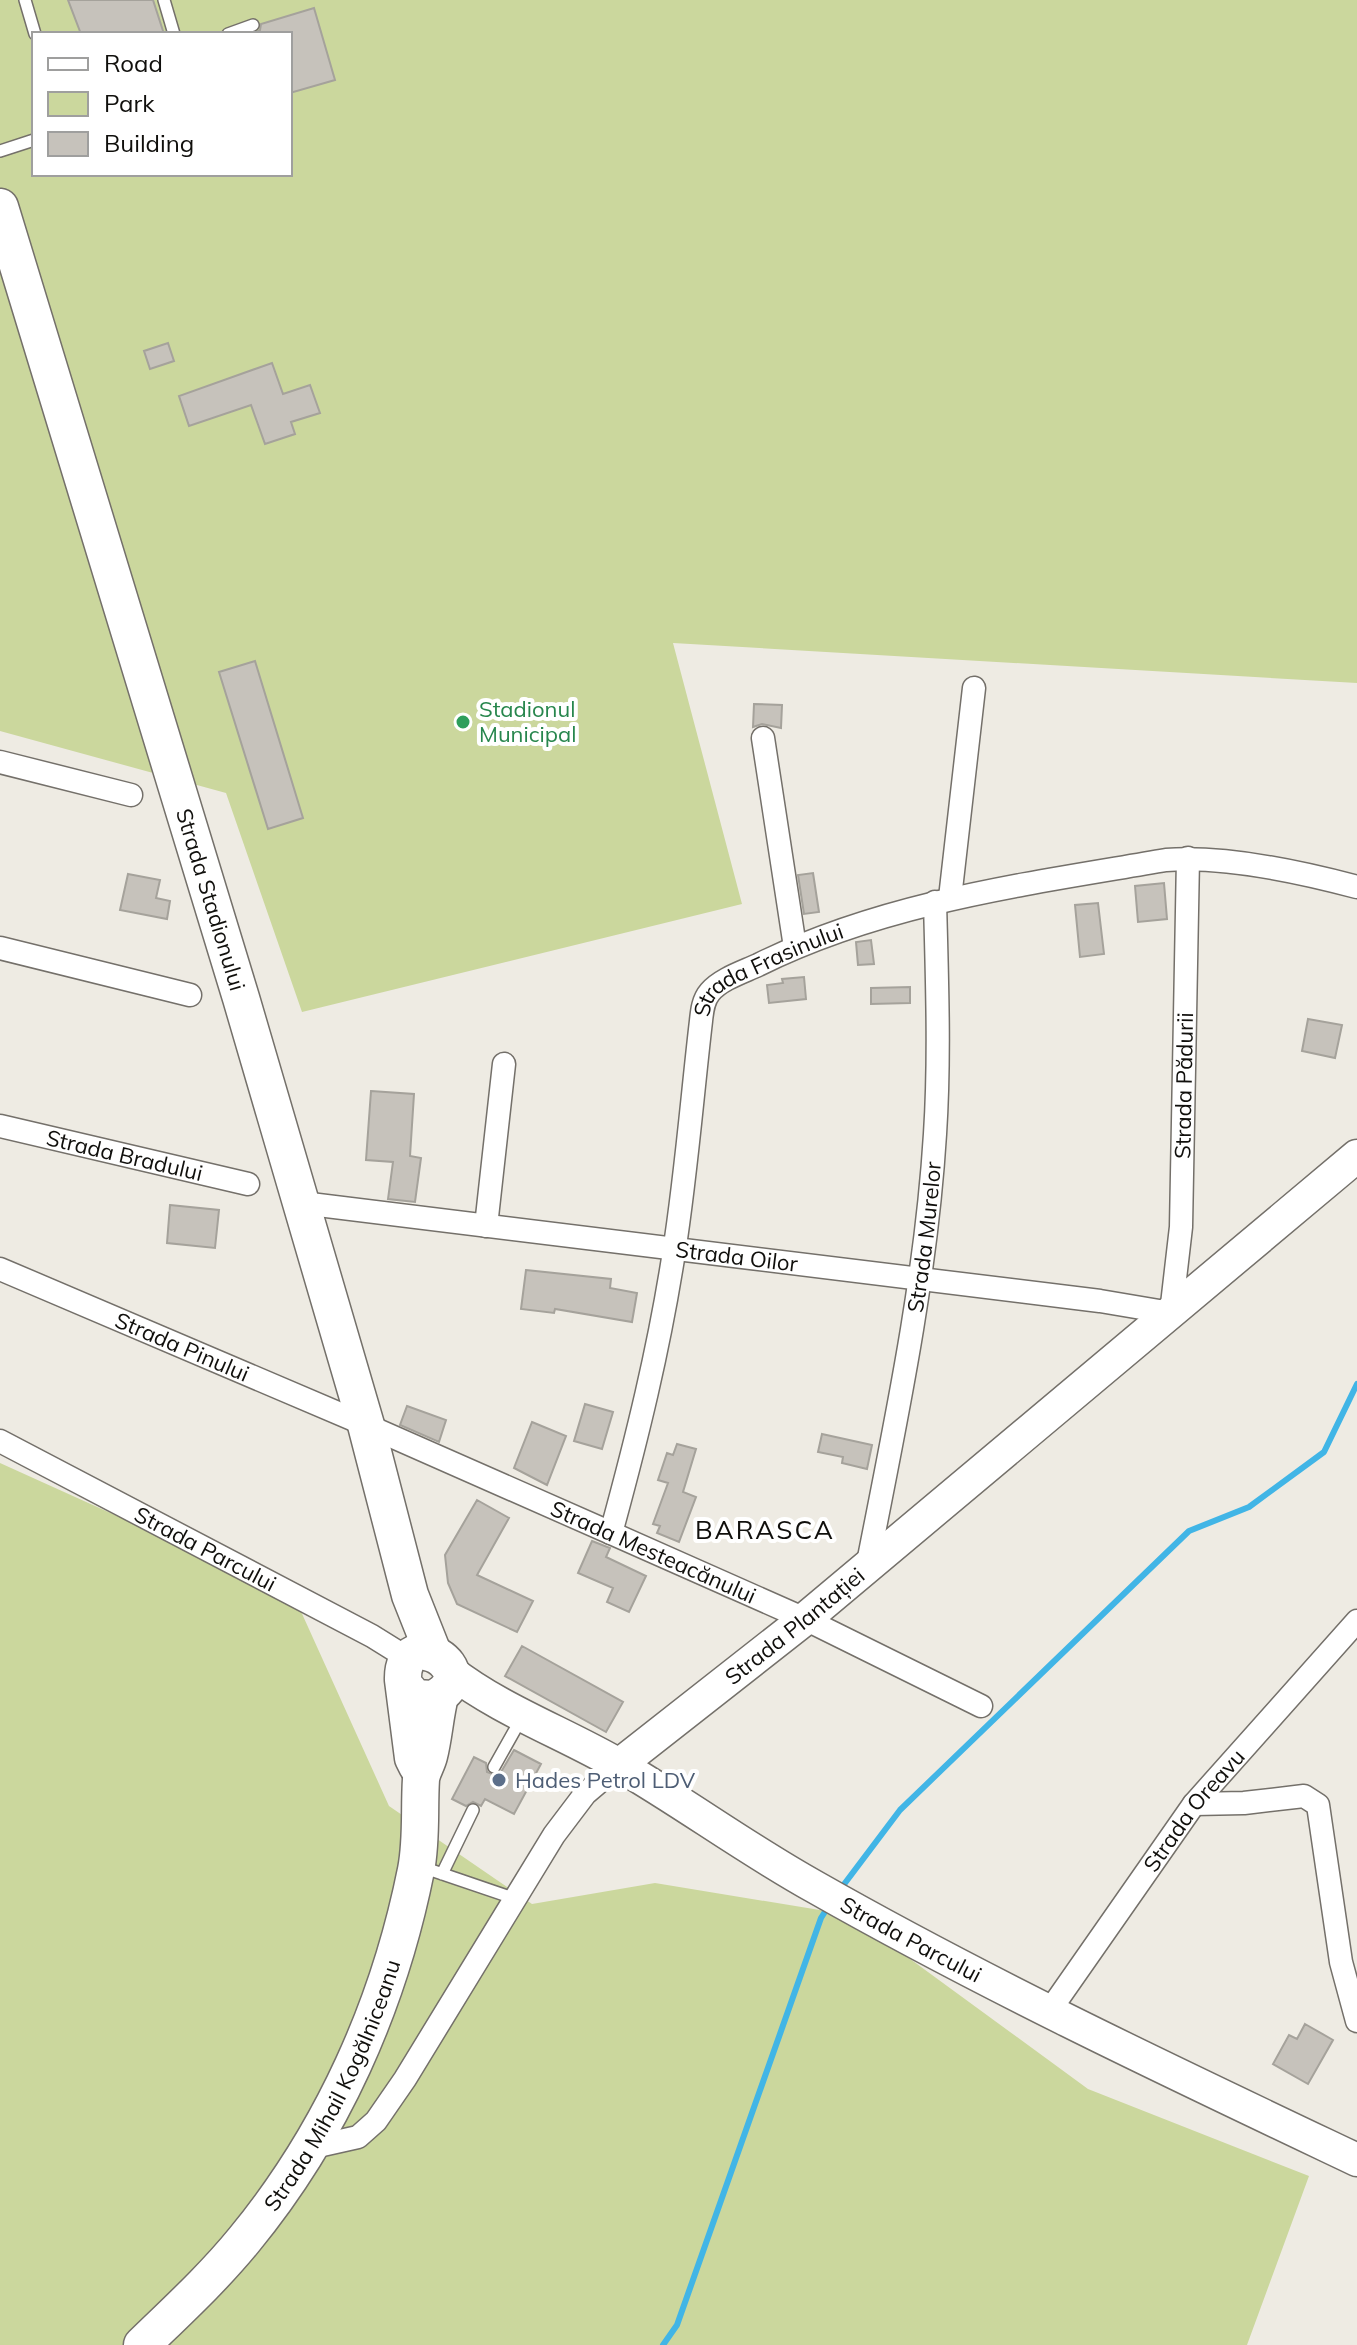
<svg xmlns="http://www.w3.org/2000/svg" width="1357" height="2345" font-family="Mulish,sans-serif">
<rect width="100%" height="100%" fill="#eeebe3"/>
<!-- green -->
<path fill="#cbd79d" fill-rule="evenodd" d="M 0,0 L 1357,0 L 1357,683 L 673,643 L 742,904 L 302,1012 L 226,793 L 0,731 ZM 34,34 L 290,34 L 290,174 L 34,174 Z
M 0,1463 L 294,1596 L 389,1806 L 532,1904 L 655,1883 L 850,1915 L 1088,2089 L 1309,2176 L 1247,2345 L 0,2345 Z"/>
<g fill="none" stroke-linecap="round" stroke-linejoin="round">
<!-- stream -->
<path stroke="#41b5e6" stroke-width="6" d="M 839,1891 L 900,1810 L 1189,1531 L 1249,1507 L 1324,1452 L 1357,1384
M 663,2345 L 677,2325 L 821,1918 L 828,1907"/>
</g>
<!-- building -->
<path fill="#c6c2bb" stroke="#a5a29b" stroke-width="2" d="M 68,0 L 153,0 L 164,34 L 81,34 Z
M 314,8 L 335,80 L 290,93 L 290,34 L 253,34 L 260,30 L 261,24 Z
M 168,343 L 174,361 L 150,369 L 144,351 Z
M 272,363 L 283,394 L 310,385 L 320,413 L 291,422 L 295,434 L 265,444 L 251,405 L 189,426 L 179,396 Z
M 255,661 L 303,818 L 268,829 L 219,672 Z
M 754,704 L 782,705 L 781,728 L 762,724 L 753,727 Z
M 813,873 L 819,912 L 804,914 L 798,875 Z
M 128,874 L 160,880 L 156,898 L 170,901 L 167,919 L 120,910 Z
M 1164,883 L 1167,919 L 1138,922 L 1135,886 Z
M 1098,903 L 1104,954 L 1080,957 L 1075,905 Z
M 871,940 L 874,964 L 858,965 L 856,942 Z
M 804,977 L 806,999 L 769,1003 L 767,985 L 783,983 L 782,979 Z
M 910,987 L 910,1003 L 871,1004 L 871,988 Z
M 1308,1019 L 1342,1025 L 1335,1058 L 1302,1051 Z
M 371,1091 L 414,1094 L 410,1156 L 421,1158 L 415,1202 L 388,1199 L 393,1162 L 366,1160 Z
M 170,1205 L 219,1210 L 215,1248 L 167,1243 Z
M 526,1270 L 611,1279 L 610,1288 L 637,1293 L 632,1322 L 555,1309 L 554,1313 L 521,1309 Z
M 585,1404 L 613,1412 L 602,1449 L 574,1441 Z
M 407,1406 L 446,1420 L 439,1442 L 400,1425 Z
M 532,1422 L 566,1436 L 547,1485 L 514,1468 Z
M 822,1434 L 872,1445 L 867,1469 L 842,1463 L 843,1457 L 818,1452 Z
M 677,1444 L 696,1449 L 683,1492 L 696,1497 L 679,1542 L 657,1533 L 660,1526 L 653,1524 L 668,1483 L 658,1480 L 667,1453 L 673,1455 Z
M 477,1500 L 509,1518 L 477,1575 L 533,1601 L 517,1632 L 457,1604 L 448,1583 L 445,1555 Z
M 592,1541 L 610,1548 L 606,1557 L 646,1576 L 629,1612 L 607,1602 L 613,1588 L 578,1573 Z
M 522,1646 L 623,1702 L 606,1732 L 505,1676 Z
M 514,1750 L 541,1764 L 514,1814 L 485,1799 L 481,1806 L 473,1802 L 466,1806 L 452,1799 L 474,1757 L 486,1763 L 487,1772 L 495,1775 L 501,1772 Z
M 1305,2024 L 1333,2040 L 1308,2084 L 1273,2064 L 1289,2035 L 1297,2039 Z"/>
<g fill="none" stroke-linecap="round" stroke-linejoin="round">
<!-- lane casing -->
<g stroke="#74706a" stroke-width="14">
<path id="lane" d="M 25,0 L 35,34
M 164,0 L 174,34
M 228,34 L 253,25
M 0,151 L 34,140
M 494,1767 L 521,1719
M 422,1867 L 513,1898
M 442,1874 L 473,1810"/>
</g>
<!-- street casing -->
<g stroke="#74706a" stroke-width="25">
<g id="street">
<path d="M 763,738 L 795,947"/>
<path d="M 0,762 L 131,795"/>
<path d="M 950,898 L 974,688"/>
<path d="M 0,948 L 190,995"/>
<path id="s1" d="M 0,1126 L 248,1184"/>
<path id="s2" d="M 302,1203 L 1100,1301 L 1171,1313 L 1181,1227 L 1188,858"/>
<path d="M 486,1226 L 504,1064"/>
<path id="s3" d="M 0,1269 L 366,1425 L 611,1533 L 805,1619 L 981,1706"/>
<path id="s4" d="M 0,1441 L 372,1636 L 409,1659"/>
<path id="s5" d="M 611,1533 C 637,1438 659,1349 674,1252 C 686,1176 692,1098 701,1021 C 702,1011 703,1000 710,992 C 721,979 743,972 758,965 C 885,902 1027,884 1166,860 C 1224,856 1301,872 1357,887"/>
<path id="s6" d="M 867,1568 C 895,1425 926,1281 935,1134 C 940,1057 937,980 935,902"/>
<path d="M 1194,1804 L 1244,1803 L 1304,1796 L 1318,1805 L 1341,1962 L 1357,2021"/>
<path id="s7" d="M 1048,2013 L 1194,1804 L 1357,1621"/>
<path d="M 309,2148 L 358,2137 L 376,2121 L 405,2079 L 554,1835 L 585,1794 L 619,1765"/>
</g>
</g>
<!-- secondary casing -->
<g stroke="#74706a" stroke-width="35">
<g id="secondary">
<path id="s8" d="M 450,1671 C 500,1710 564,1733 619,1765 C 686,1804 748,1850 815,1887 C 991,1987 1174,2073 1357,2160"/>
<path id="s9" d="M 619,1765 L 805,1619 L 1357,1156"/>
</g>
</g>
<!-- primary casing -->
<g stroke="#74706a" stroke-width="39">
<g id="primary">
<path id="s10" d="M 0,207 L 241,998 L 366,1425 L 410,1595 L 433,1653"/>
<path d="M 404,1685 L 415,1698 L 433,1699 C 489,1672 401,1619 403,1680 L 413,1758 L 417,1766"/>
<path id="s11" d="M 142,2345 C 177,2311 213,2278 244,2240 C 332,2133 389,2005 416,1870 C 422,1840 419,1809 421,1779 C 422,1771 427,1764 429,1756 C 434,1736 435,1716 440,1696"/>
</g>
</g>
<!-- lane -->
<use href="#lane" stroke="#fff" stroke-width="11"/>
<!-- street -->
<use href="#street" stroke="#fff" stroke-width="22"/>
<!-- secondary -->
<use href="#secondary" stroke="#fff" stroke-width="32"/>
<!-- primary -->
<use href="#primary" stroke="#fff" stroke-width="36"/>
</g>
<!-- markers -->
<circle fill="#2e9e5b" stroke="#fff" stroke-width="3" cx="463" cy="722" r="8"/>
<circle fill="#5c6f8a" stroke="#fff" stroke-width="3" cx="499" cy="1780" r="8"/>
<g text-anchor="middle" stroke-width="8" stroke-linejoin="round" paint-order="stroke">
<!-- leisure labels -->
<g font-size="22" fill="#27864d" stroke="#fff" text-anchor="start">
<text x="479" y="717">Stadionul<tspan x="479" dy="25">Municipal</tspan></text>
</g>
<!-- street labels -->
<g font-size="22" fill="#100f0c" stroke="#fff">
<text dy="8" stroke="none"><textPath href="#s10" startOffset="724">Strada Stadionului</textPath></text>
<text dy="8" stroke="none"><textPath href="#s5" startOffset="612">Strada Frasinului</textPath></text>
<text dy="8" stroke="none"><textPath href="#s2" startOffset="1104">Strada Pădurii</textPath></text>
<text dy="8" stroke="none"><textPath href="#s1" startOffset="128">Strada Bradului</textPath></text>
<text dy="8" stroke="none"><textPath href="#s6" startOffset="336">Strada Murelor</textPath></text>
<text dy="8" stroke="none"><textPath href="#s2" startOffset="438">Strada Oilor</textPath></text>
<text dy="8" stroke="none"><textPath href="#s3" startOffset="198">Strada Pinului</textPath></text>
<text dy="8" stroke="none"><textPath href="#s4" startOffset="232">Strada Parcului</textPath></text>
<text dy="8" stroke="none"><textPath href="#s3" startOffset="712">Strada Mesteacănului</textPath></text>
<text dy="8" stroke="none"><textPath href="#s9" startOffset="224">Strada Plantației</textPath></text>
<text dy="8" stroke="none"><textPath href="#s7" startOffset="250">Strada Oreavu</textPath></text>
<text dy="8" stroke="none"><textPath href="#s8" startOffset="534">Strada Parcului</textPath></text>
<text dy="8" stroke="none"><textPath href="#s11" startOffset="326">Strada Mihail Kogălniceanu</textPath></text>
</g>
<!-- service labels -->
<g font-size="22" fill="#4e5e75" stroke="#fff" text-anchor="start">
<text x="515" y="1788">Hades Petrol LDV</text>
</g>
<!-- quarter labels -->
<g font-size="26" letter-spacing="2" fill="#100f0c" stroke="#fff">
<text x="765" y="1539">BARASCA</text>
</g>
</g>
<!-- legend -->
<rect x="32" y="32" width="260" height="144" fill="#ffffff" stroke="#9f9f9e" stroke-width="2"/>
<rect x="48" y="58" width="40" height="12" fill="#ffffff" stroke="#9f9f9e" stroke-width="2"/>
<text x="104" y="72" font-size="24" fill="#100f0c">Road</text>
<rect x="48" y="92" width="40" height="24" fill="#cbd79d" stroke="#9f9f9e" stroke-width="2"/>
<text x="104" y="112" font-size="24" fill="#100f0c">Park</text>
<rect x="48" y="132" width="40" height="24" fill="#c6c2bb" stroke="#9f9f9e" stroke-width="2"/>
<text x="104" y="152" font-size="24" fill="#100f0c">Building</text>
</svg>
